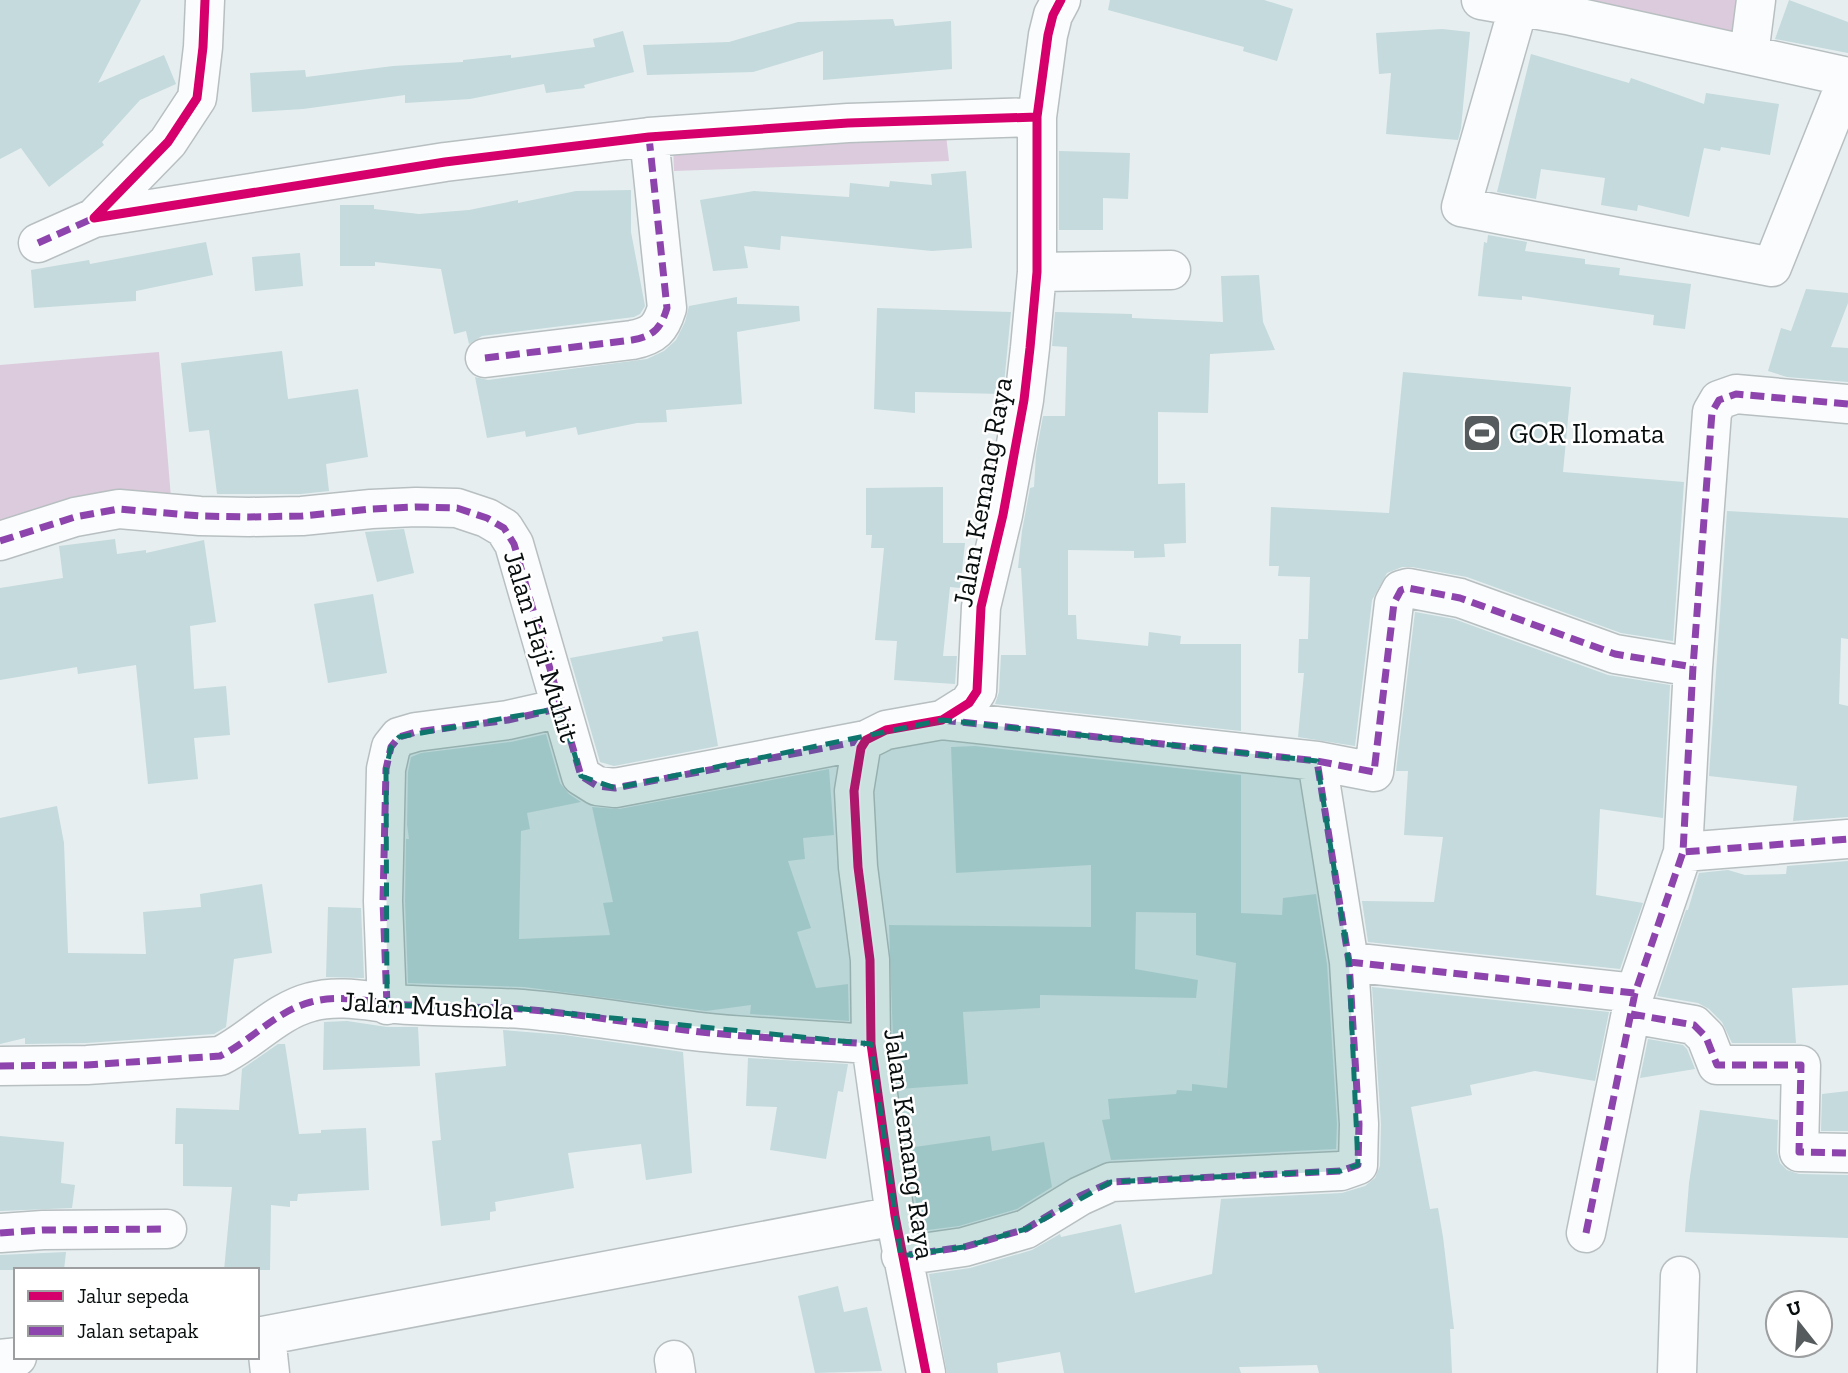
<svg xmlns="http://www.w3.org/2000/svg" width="1848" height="1373" font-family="'Zilla Slab',serif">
<rect width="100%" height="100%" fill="#e6eef0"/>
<!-- green -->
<path fill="#dbcbdd" d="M 1572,0 L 1756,0 L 1749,55 Z
M 946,135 L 949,161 L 674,171 L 673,146 Z
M 159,352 L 171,498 L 0,528 L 0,365 Z"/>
<!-- building -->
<path fill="#c4dadd" d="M 0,0 L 141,0 L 98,83 L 164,55 L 176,84 L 140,100 L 102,142 L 104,145 L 49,187 L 21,148 L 0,159 Z
M 1110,0 L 1264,0 L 1293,9 L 1277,61 L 1243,51 L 1244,47 L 1108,10 Z
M 1789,0 L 1848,22 L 1848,53 L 1775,39 Z
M 893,19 L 895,26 L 951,21 L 952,69 L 823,80 L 823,51 L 753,72 L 647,75 L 643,45 L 729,42 L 798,22 Z
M 1442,29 L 1470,32 L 1461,128 L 1458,140 L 1386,134 L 1391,73 L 1379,74 L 1376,33 Z
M 623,31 L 634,72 L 584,85 L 585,88 L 546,93 L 544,84 L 470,99 L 405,103 L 405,95 L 303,109 L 252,112 L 250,73 L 305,70 L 306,77 L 393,66 L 463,62 L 463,60 L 511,55 L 511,58 L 595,47 L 593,39 Z
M 1531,54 L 1629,83 L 1631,78 L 1704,104 L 1706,93 L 1779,104 L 1770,155 L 1721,147 L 1720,151 L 1704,148 L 1689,217 L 1638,205 L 1637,211 L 1601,205 L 1605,178 L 1541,169 L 1536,199 L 1497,192 Z
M 1059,151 L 1130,153 L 1128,199 L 1103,198 L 1103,230 L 1059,230 Z
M 966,171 L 972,248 L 932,251 L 781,236 L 780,250 L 744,246 L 748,268 L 713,271 L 700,200 L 754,191 L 849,197 L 850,183 L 889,187 L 890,181 L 932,185 L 931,174 Z
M 631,190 L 631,232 L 645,306 L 640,314 L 634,317 L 482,336 L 469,344 L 466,331 L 454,334 L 441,269 L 375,262 L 375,266 L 340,266 L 340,205 L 374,205 L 374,209 L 419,214 L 469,210 L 518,200 L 518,203 L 576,191 Z
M 1488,235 L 1527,242 L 1525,251 L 1585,259 L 1585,264 L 1620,268 L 1619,275 L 1691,284 L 1685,329 L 1653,325 L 1654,315 L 1522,296 L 1522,300 L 1478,296 L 1484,242 L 1487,243 Z
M 206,242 L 213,275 L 136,291 L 136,301 L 34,308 L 31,270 L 89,260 L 90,264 Z
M 300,253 L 303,286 L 255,291 L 252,257 Z
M 1259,275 L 1263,322 L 1275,350 L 1210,354 L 1208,413 L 1158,412 L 1158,484 L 1185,483 L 1186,543 L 1164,544 L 1165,557 L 1134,558 L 1134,551 L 1068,550 L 1068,615 L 1076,615 L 1077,639 L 1148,646 L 1149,632 L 1181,636 L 1180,644 L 1241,644 L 1241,731 L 995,704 L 999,692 L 1001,655 L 1026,655 L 1021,568 L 1018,568 L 1022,531 L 1030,488 L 1034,487 L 1036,454 L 1043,416 L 1065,416 L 1067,347 L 1052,346 L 1055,312 L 1132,314 L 1132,318 L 1223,322 L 1221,276 Z
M 1806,289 L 1848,293 L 1848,303 L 1831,347 L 1848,348 L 1848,382 L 1787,377 L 1768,371 L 1781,328 L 1791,331 Z
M 737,297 L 737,304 L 799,306 L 800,321 L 737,332 L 742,404 L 666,410 L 667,422 L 637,423 L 578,435 L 576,427 L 526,437 L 525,431 L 487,438 L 475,377 L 488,380 L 647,359 L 664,351 L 676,340 L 685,322 L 689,306 Z
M 877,308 L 1011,312 L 1003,394 L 915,392 L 915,413 L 874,409 Z
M 282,351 L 288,399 L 358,389 L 368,457 L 326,464 L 329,491 L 301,494 L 217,494 L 209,430 L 189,432 L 181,363 Z
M 1403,372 L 1571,387 L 1563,472 L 1684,482 L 1673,641 L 1621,633 L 1467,577 L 1412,567 L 1402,567 L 1387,573 L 1372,600 L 1355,746 L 1298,737 L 1304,673 L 1298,673 L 1299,639 L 1308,639 L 1310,577 L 1278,576 L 1279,566 L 1269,566 L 1271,507 L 1389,513 Z
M 943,487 L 943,543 L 965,543 L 960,588 L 950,587 L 943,656 L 957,656 L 955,684 L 894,680 L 897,641 L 875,640 L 884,548 L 871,548 L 872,535 L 866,535 L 866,488 Z
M 1727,511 L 1848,518 L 1848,639 L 1841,638 L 1839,704 L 1848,706 L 1848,817 L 1793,821 L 1797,786 L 1709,776 Z
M 404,529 L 414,573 L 377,582 L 365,532 Z
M 115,539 L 117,554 L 146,550 L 146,553 L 204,540 L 216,622 L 190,626 L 194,689 L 226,686 L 230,735 L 194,738 L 198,779 L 148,784 L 136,665 L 78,674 L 77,667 L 0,680 L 0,588 L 63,578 L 59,546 Z
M 373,594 L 387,673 L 328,683 L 314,604 Z
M 1415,612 L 1454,619 L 1608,675 L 1670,685 L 1663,818 L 1600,809 L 1596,895 L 1643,903 L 1620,969 L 1368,942 L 1362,901 L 1434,902 L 1443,837 L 1404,835 L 1408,771 L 1396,771 Z
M 698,631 L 718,746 L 614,766 L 600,762 L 570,658 L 663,641 L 662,637 Z
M 546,734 L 560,783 L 569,794 L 581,802 L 527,813 L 530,829 L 521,831 L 519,939 L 610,935 L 603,903 L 613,902 L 592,807 L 619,809 L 829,769 L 834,835 L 803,838 L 805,859 L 788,861 L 811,928 L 797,932 L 816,988 L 848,984 L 849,1021 L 750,1014 L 751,1005 L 706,1011 L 524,987 L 408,983 L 405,901 L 406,839 L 409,839 L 407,825 L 408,772 L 411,757 L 421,753 L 511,742 Z
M 975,746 L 1241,775 L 1241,913 L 1282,915 L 1283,898 L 1316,894 L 1327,964 L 1337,1124 L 1336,1149 L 1111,1160 L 1102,1120 L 1110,1119 L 1108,1099 L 1176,1094 L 1177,1090 L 1192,1091 L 1192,1084 L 1227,1088 L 1236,963 L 1196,955 L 1196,913 L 1136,912 L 1135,969 L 1198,980 L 1196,998 L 1040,995 L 1040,1008 L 963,1012 L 968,1084 L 899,1089 L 893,1042 L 889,925 L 1091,927 L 1091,865 L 956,873 L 951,747 Z
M 57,806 L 64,843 L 68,953 L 146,954 L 143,912 L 201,907 L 200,894 L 262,884 L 272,953 L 234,959 L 226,1027 L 214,1034 L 86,1043 L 25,1044 L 25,1038 L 0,1044 L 0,818 Z
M 1848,861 L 1848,985 L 1792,988 L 1796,1043 L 1732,1043 L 1722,1022 L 1709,1009 L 1698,1003 L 1657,996 L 1686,910 L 1688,910 L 1699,873 L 1728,870 L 1745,875 L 1786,874 L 1787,866 Z
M 328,907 L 361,908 L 364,978 L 326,977 Z
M 1372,987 L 1609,1012 L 1595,1081 L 1535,1071 L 1470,1085 L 1472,1095 L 1411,1107 L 1430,1209 L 1438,1208 L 1443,1237 L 1454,1329 L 1450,1329 L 1452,1373 L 1319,1373 L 1317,1365 L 1239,1367 L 1241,1373 L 1064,1373 L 1060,1352 L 997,1363 L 998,1373 L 947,1373 L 929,1274 L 970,1268 L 1032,1250 L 1060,1234 L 1061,1237 L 1121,1224 L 1135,1293 L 1212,1274 L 1221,1199 L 1342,1193 L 1365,1186 L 1375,1178 L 1380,1166 L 1381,1124 Z
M 347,1021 L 387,1027 L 418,1027 L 420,1066 L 323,1070 L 324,1022 Z
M 503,1030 L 564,1035 L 683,1052 L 692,1173 L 646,1180 L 641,1144 L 568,1153 L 574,1188 L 495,1202 L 496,1211 L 490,1212 L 490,1220 L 441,1226 L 432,1141 L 441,1140 L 435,1073 L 506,1066 Z
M 1648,1039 L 1683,1045 L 1687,1049 L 1695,1069 L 1640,1078 Z
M 278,1044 L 285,1044 L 299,1134 L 321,1133 L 321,1130 L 366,1128 L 369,1190 L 298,1194 L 297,1201 L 290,1201 L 290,1207 L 271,1205 L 270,1270 L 224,1270 L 232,1187 L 183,1186 L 183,1144 L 175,1144 L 176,1108 L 239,1110 L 242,1069 Z
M 748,1058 L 848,1064 L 843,1092 L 838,1091 L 826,1159 L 770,1150 L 777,1107 L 746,1106 Z
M 1848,1091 L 1848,1131 L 1821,1131 L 1822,1094 Z
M 1700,1110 L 1778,1120 L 1777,1152 L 1780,1163 L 1787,1170 L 1799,1174 L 1848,1175 L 1848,1238 L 1685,1232 L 1689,1183 Z
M 0,1136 L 64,1142 L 61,1183 L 75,1185 L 72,1208 L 0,1211 Z
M 990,1136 L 992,1151 L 1044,1142 L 1052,1187 L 1017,1209 L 959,1226 L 920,1231 L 908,1148 Z
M 66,1252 L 64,1270 L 0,1270 L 0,1255 Z
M 838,1286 L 844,1312 L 867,1307 L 882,1371 L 815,1373 L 798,1296 Z"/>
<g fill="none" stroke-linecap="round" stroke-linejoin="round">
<!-- minor casing -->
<g stroke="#b8bfc0" stroke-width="41">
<path id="minor" d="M 205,0 L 203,47 L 197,98 L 168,142 L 94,218 L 445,162 L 649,137 L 848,123 L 1037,117
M 1481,0 L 1567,15 L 1848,77
M 1519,5 L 1461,207 L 1772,267 L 1848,77
M 1749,55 L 1756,0
M 38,243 L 94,218
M 1037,272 L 1171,270
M 485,358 L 632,340 C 654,336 661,328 667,308 L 649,137
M 1848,404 L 1736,394 L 1719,400 L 1712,412 L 1693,667 L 1683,852 L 1848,839
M 0,541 L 75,517 L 119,509 L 200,516 L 249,517 L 302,516 L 371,509 L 416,507 L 457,508 L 487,518 L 504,528 L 514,544 L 581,776 L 597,786 L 615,788 L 866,740
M 942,720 L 1317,761 L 1374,772 L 1394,603 L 1401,590 L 1408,588 L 1460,598 L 1615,654 L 1693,667
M 1349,962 L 1635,993
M 387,1005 L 383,901 L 386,769 L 391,747 L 399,737 L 416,732 L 508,720 L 561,708
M 1631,1014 L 1694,1025 L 1706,1037 L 1717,1065 L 1801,1065 L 1799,1152 L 1848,1153
M 0,1066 L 87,1065 L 220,1056 C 251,1041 276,1011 311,1002 C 343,993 378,1004 411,1005 C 448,1007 485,1007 522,1009 C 582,1014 642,1025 701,1032 C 758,1038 814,1040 871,1044
M 0,1233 L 43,1230 L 167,1229
M 1586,1233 L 1635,993 L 1683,852
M 901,1256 L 964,1247 L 1026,1229 L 1080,1196 L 1111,1182 L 1341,1171 L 1358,1165 L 1359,1124 L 1349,962 L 1317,761
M 266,1336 L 270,1373
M 257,1337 L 895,1216
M 0,1359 L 17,1357
M 674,1360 L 676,1373
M 926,1373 L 895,1216 L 871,1044 L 870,960 L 858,867 L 854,791 L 861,748 L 866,740 L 886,730 L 942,720 L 969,703 L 977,691 L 981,607 L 1003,515 L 1024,400 L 1030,348 L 1037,272 L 1037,117 L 1048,35 L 1053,15 L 1061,0
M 1677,1373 L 1680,1276"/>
</g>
<!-- minor -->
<use href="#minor" stroke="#fbfcfd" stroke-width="38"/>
<!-- quiet -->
<path stroke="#8e44ad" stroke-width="7" stroke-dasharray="14 7" stroke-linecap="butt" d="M 38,243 L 94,218
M 485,358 L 632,340 C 654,336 661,328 667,308 L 649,137
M 1848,404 L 1736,394 L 1719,400 L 1712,412 L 1693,667 L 1683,852 L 1848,839
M 0,541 L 75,517 L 119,509 L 200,516 L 249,517 L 302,516 L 371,509 L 416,507 L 457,508 L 487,518 L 504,528 L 514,544 L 581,776 L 597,786 L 615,788 L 866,740
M 942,720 L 1317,761 L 1374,772 L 1394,603 L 1401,590 L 1408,588 L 1460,598 L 1615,654 L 1693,667
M 1349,962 L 1635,993
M 387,1005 L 383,901 L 386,769 L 391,747 L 399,737 L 416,732 L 508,720 L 561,708
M 1631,1014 L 1694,1025 L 1706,1037 L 1717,1065 L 1801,1065 L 1799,1152 L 1848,1153
M 0,1066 L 87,1065 L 220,1056 C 251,1041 276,1011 311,1002 C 343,993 378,1004 411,1005 C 448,1007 485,1007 522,1009 C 582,1014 642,1025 701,1032 C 758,1038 814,1040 871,1044
M 0,1233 L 43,1230 L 167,1229
M 1586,1233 L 1635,993 L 1683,852
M 901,1256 L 964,1247 L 1026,1229 L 1080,1196 L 1111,1182 L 1341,1171 L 1358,1165 L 1359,1124 L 1349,962 L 1317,761"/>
<!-- cycleway casing -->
<g stroke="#fff" stroke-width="13">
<path id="cycleway" d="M 205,0 L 203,47 L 197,98 L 168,142 L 94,218 L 445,162 L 649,137 L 848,123 L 1037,117
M 926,1373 L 895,1216 L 871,1044 L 870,960 L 858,867 L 854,791 L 861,748 L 866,740 L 886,730 L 942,720 L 969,703 L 977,691 L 981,607 L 1003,515 L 1024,400 L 1030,348 L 1037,272 L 1037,117 L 1048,35 L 1053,15 L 1061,0"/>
</g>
<!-- cycleway -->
<use href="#cycleway" stroke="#d6006c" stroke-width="9"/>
</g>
<!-- marked area -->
<path fill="#0f766e" fill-opacity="0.2" stroke="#0f766e" stroke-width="5" stroke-dasharray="14 9" stroke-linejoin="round" d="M 561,708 L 581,776 L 615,788 L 942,720 L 1317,761 L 1349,962 L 1358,1165 L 1341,1171 L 1111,1182 L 1026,1229 L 964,1247 L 901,1256 L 871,1044 L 523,1009 L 387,1005 L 386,769 L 391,747 L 399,737 Z"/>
<!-- icons -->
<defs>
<g id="stadium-square" transform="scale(2.0125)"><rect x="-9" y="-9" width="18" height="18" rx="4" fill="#565c5d" stroke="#fff"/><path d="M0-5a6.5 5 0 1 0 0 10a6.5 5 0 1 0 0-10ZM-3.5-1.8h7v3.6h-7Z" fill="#fff"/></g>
</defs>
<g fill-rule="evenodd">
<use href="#stadium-square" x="1482" y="433"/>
</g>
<g text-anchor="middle" stroke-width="5" stroke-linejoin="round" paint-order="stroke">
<!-- poi labels -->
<g font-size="28" fill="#080d0e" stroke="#fff" text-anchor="start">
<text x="1509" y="443">GOR Ilomata</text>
</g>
<!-- street labels -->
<g font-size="28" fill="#080d0e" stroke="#fff">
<text transform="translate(982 492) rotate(-80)" y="10">Jalan Kemang Raya</text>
<text transform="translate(542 646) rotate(73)" y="10">Jalan Haji Muhit</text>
<text transform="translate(428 1005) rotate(3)" y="10">Jalan Mushola</text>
<text transform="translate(910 1144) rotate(82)" y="10">Jalan Kemang Raya</text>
</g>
</g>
<!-- legend -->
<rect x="14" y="1268" width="245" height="91" fill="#ffffff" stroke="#9c9e9f" stroke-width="2"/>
<rect x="28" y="1291" width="35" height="10" fill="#d6006c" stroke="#9c9e9f" stroke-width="2"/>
<text x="77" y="1303" font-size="21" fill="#080d0e">Jalur sepeda</text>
<rect x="28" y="1326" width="35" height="10" fill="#8e44ad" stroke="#9c9e9f" stroke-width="2"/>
<text x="77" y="1338" font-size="21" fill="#080d0e">Jalan setapak</text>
<!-- north arrow -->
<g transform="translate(1799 1324) rotate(343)"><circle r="33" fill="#ffffff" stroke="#9c9e9f" stroke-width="2"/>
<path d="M0-5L12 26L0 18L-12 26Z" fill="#565c5d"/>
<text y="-10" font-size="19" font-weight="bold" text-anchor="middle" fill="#080d0e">U</text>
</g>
</svg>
